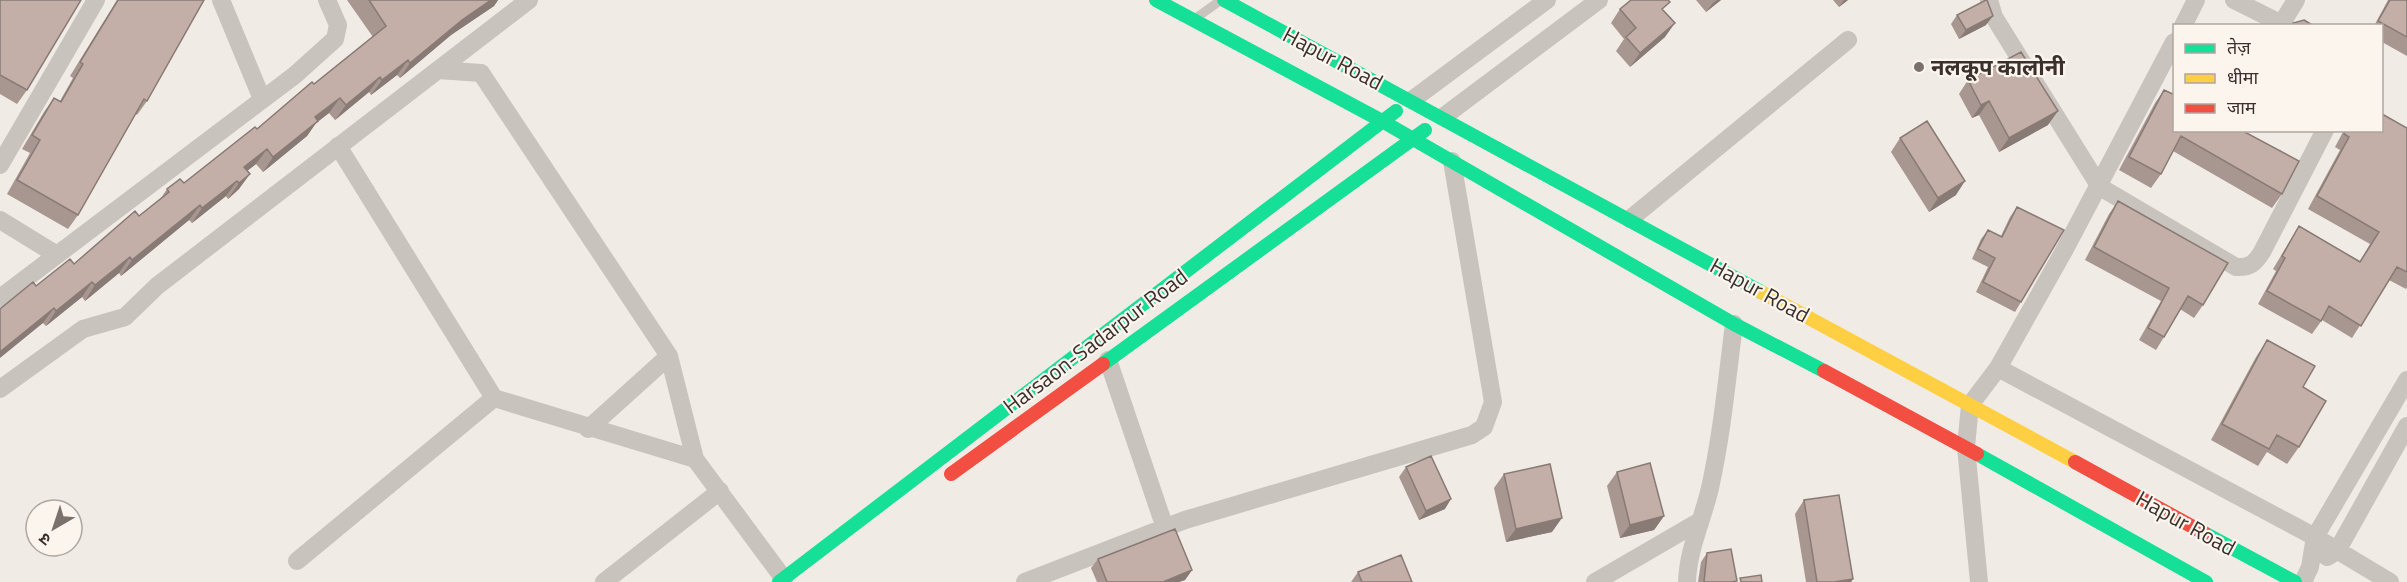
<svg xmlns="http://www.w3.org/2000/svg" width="2407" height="582" font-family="'Titillium Web','Noto Sans Devanagari',sans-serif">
<rect width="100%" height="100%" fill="#f0ebe5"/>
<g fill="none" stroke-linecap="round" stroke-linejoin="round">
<!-- lane -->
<path stroke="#c9c3be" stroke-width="9" d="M 1196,18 L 1221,0"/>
<!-- street -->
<path stroke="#c9c3be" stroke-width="18" d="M 221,0 L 262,99
M 1989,0 L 1994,17 L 2100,187 L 2236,267 C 2250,268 2255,263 2262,252 L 2325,130
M 2234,0 L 2286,26
M 2282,23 L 2296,0
M 2183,26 L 2196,0
M 438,70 L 481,73 L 669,356 L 695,459 L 784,579
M 1412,100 L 1547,0
M 1443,117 L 1599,0
M 338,146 L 494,398
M 0,165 L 96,0
M 1630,219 L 1848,40
M 0,220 L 57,255
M 0,298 L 295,75 L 335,39 L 338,25 L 327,0
M 1108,360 L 1165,528
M 1998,368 L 2315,537 L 2390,582
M 0,389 L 83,329 L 125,317 L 157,286 L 529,0
M 588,429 L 669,356
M 2327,557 L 2337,551 L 2407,426
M 297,561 L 494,398 L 695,459
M 604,582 L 720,491
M 1025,582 L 1185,520 L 1472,435 L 1484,427 L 1493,402 L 1452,161
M 1595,582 L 1700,521
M 1687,582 C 1688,549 1703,519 1710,488 C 1722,434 1727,379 1734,324
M 1979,582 L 1966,447 L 1970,405 L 1998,368 L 2065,249 L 2174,42
M 2303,582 L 2310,567 L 2315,537 L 2407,380"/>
<!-- fast -->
<path stroke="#16e098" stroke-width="14" d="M 1156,0 L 1382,121 L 1734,324 L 1824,371
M 1224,0 L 1761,292
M 1103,364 L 1425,130
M 1977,454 L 2206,582
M 2204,533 L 2295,582
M 779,582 L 1396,111"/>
<!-- slow -->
<path stroke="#ffcf43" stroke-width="14" d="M 1761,292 L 2075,462"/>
<!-- jam -->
<path stroke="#f24e42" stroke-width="14" d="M 1824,371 L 1977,454
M 2075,462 L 2204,533
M 951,474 L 1103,364"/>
</g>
<!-- wall -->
<path fill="#a89690" d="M 0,0 L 27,90 L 17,104 L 0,94 Z
M 117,0 L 204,0 L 147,101 L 137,115 L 136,114 L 78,215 L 68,229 L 7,194 L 30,153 L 22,149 L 44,112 L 54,98 L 60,101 L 73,78 L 70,76 Z
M 347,0 L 498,0 L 494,6 L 451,35 L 400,78 L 397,75 L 371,95 L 369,92 L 335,120 L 329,113 L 316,123 L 307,136 L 263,172 L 256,164 L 247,171 L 239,189 L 228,199 L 226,196 L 192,223 L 189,220 L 121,276 L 119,273 L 85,301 L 82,297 L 46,326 L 43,323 L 36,286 L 74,264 L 139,216 L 161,198 L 167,189 L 184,183 L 257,129 L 314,84 L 373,37 Z
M 1696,0 L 1721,0 L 1706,12 Z
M 1833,0 L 1848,0 L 1839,7 Z
M 2388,0 L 2407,0 L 2407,56 L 2382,42 L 2382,26 L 2374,26 Z
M 1620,9 L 1664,11 L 1665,37 L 1630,67 L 1616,51 L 1624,39 L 1611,23 Z
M 1957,15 L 1986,25 L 1959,39 L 1951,24 Z
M 1968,80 L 2048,125 L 1999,152 L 1979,115 L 1972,118 L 1959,94 Z
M 2164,90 L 2282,194 L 2272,208 L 2173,151 L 2161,174 L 2151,188 L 2119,170 L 2155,103 Z
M 2407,128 L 2407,287 L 2406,289 L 2389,280 L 2352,338 L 2322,320 L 2312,334 L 2258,304 L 2276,271 L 2273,269 L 2291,239 L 2299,226 L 2360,261 L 2370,244 L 2308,209 L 2340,150 L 2335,147 L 2344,130 L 2382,130 Z
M 1900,138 L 1956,195 L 1929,212 L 1891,152 Z
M 2118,201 L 2203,305 L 2194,318 L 2180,309 L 2164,337 L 2156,350 L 2139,340 L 2161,301 L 2085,260 L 2109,214 Z
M 2017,207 L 2021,302 L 2015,312 L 1976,292 L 1988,267 L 1972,259 L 1981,239 L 1988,230 L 2001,236 L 2010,217 Z
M 2267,340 L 2303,387 L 2299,447 L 2287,464 L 2267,452 L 2258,466 L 2211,440 L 2256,357 Z
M 1406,467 L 1445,509 L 1419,520 L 1399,477 Z
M 1617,472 L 1664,516 L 1654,530 L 1620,538 L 1607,486 Z
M 1504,474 L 1552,532 L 1506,542 L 1494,488 Z
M 1804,500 L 1853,579 L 1851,582 L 1806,582 L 1795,514 Z
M 1707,553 L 1736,582 L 1698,582 L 1701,562 Z
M 1098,559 L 1192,570 L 1185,580 L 1179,582 L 1097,582 L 1091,568 Z
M 1358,572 L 1412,582 L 1351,582 Z"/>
<!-- shaded-wall -->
<path fill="#887a75" d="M 491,0 L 498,0 L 494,6 L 451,35 L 400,78 L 410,63 L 462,20 Z
M 1717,0 L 1721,0 L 1706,12 L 1713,3 Z
M 1844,0 L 1848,0 L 1839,7 Z
M 1993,16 L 1986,25 L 1959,39 L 1966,30 Z
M 1675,23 L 1665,37 L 1630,67 L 1640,53 Z
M 408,60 L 397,75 L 371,95 L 382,80 Z
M 380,77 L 369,92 L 335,120 L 346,105 Z
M 340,98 L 329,113 L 316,123 L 307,136 L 263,172 L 273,157 L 315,117 Z
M 1989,101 L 1979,115 L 1972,118 L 1981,105 Z
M 2058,111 L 2048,125 L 1999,152 L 2009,138 Z
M 267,149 L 256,164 L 233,182 L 244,167 Z
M 250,174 L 239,189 L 228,199 L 239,183 Z
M 237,181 L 226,196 L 192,223 L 202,208 Z
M 1965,181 L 1956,195 L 1929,212 L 1938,198 Z
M 200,205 L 189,220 L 121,276 L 132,260 Z
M 130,257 L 119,273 L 85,301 L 95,285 Z
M 92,282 L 82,297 L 46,326 L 56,311 Z
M 54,308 L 43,323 L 0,358 L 0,352 Z
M 1451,499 L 1445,509 L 1419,520 L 1426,511 Z
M 1664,516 L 1654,530 L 1620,538 L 1630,525 Z
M 1562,518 L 1552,532 L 1506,542 L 1516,529 Z
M 1192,570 L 1185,580 L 1179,582 L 1163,582 Z
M 1853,579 L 1851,582 L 1834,582 Z"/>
<!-- building -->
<path fill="#c3afa7" stroke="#887a75" stroke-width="1.5" d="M 0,0 L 81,0 L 27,90 L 0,75 Z
M 118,0 L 204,0 L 147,101 L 144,99 L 78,215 L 17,180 L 40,140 L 32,135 L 54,98 L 61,102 L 83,64 L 80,62 Z
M 369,0 L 491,0 L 462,20 L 410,63 L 408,60 L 382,80 L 380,77 L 346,105 L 340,98 L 315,117 L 318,121 L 273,157 L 267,149 L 244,167 L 250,174 L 239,183 L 237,181 L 202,208 L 200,205 L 132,260 L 130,257 L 95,285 L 92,282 L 56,311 L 54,308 L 0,352 L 0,309 L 33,282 L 36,286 L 70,259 L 74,264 L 135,211 L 139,216 L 169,192 L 167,189 L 180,179 L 184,183 L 255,127 L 257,129 L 312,82 L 314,84 L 386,26 Z
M 1631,0 L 1668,0 L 1670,2 L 1662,9 L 1675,23 L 1640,53 L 1626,37 L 1636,28 L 1620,9 Z
M 1986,0 L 1987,0 L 1993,16 L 1966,30 L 1957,15 Z
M 2390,0 L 2407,0 L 2407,37 L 2378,21 Z
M 2304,20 L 2314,26 L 2292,26 L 2293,23 Z
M 2021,52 L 2058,111 L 2009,138 L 1989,101 L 1981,105 L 1968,80 Z
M 2164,90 L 2175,95 L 2175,130 L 2241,130 L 2299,161 L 2282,194 L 2181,136 L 2161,174 L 2129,157 Z
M 2382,114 L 2407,128 L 2407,272 L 2397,267 L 2361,326 L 2329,306 L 2321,321 L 2267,291 L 2285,258 L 2282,256 L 2299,226 L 2360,262 L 2379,232 L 2317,196 L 2349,137 L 2344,134 L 2346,130 L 2382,130 Z
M 1927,121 L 1965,181 L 1938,198 L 1900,138 Z
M 2118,201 L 2228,263 L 2203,305 L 2188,296 L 2164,337 L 2148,328 L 2169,288 L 2094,247 Z
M 2017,207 L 2064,230 L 2021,302 L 1983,282 L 1995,258 L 1978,249 L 1988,230 L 2002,237 Z
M 2267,340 L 2315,366 L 2303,387 L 2326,401 L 2299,447 L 2277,435 L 2269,449 L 2222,424 Z
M 1431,456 L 1451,499 L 1426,511 L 1406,467 Z
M 1650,463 L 1664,516 L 1630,525 L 1617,472 Z
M 1550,464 L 1562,518 L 1516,529 L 1504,474 Z
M 1839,495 L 1853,579 L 1834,582 L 1817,582 L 1804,500 Z
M 1175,529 L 1192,570 L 1163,582 L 1107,582 L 1098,559 Z
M 1731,549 L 1737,581 L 1731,582 L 1704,582 L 1707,553 Z
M 1401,555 L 1412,582 L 1362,582 L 1358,572 Z
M 1761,575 L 1762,582 L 1741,582 L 1740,578 Z"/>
<!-- markers -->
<circle fill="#7a716c" stroke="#fbf5ee" stroke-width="2" cx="1919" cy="67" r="6"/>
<g text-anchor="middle" stroke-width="4.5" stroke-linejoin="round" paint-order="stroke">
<!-- street labels -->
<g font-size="22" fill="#3b302b" stroke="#fbf5ee">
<text transform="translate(1333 58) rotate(28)" y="8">Hapur Road</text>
<text transform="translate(1760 290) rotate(29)" y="8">Hapur Road</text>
<text transform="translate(1095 341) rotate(-37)" y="8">Harsaon-Sadarpur Road</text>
<text transform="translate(2186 523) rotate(29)" y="8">Hapur Road</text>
</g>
<!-- poi labels -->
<g font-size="22" font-weight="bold" fill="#3b302b" stroke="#fbf5ee" text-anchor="start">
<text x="1931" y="75">नलकूप कालोनी</text>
</g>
</g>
<!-- legend -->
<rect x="2173" y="24" width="210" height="108" fill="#fbf5ee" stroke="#aea6a0" stroke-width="1.5"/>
<rect x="2185" y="44" width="30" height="9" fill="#16e098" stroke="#aea6a0" stroke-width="1.5"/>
<text x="2227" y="54" font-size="18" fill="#3b302b">तेज़</text>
<rect x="2185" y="74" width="30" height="9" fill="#ffcf43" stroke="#aea6a0" stroke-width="1.5"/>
<text x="2227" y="84" font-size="18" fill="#3b302b">धीमा</text>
<rect x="2185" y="104" width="30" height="9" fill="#f24e42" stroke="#aea6a0" stroke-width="1.5"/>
<text x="2227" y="114" font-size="18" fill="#3b302b">जाम</text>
<!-- north arrow -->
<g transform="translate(54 528) rotate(219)"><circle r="28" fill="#fbf5ee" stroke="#aea6a0" stroke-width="1.5"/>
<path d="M0-4.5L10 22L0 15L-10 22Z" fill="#7a716c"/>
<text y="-9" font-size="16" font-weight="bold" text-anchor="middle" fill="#3b302b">उ</text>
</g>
</svg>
